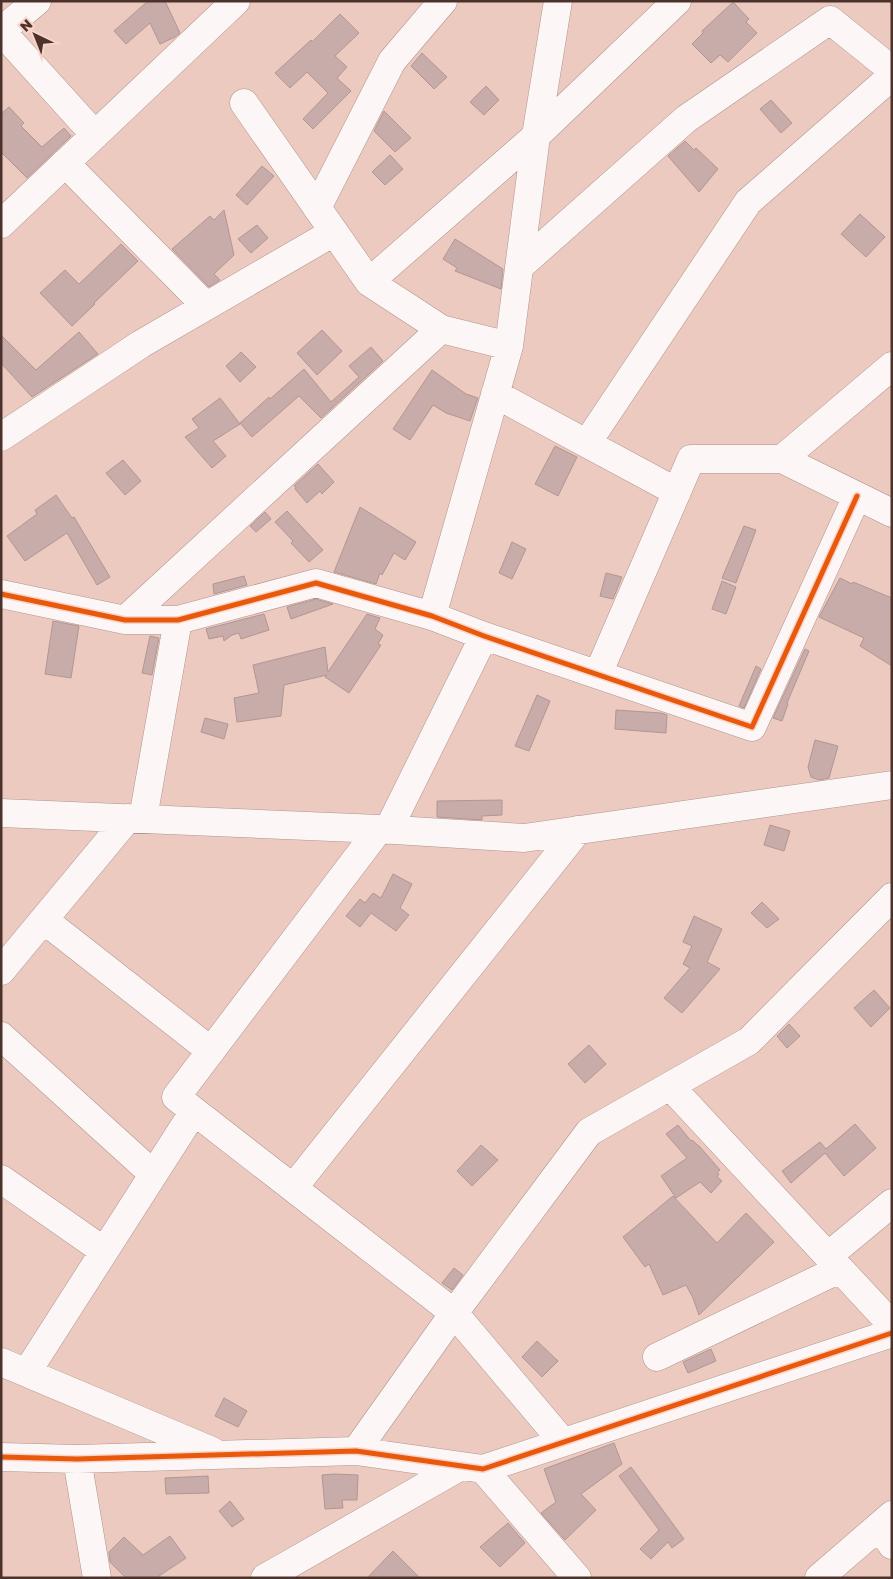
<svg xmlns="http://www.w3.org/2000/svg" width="893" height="1579" font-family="'Golos Text',sans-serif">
<rect width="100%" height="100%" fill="#edcac0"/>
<!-- building -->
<path fill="#c8aca9" stroke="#b29693" d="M 148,1 L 165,1 L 180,33 L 175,37 L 160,44 L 150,23 L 126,44 L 114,31 Z
M 733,2 L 749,19 L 746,22 L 757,33 L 728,62 L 720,55 L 711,63 L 692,44 L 703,33 L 702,31 Z
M 340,14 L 359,33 L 335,56 L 347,67 L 337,78 L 351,91 L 313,129 L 303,119 L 328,93 L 307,72 L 290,88 L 275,73 L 311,40 L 312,42 Z
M 422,53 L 447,77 L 434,89 L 411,66 Z
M 486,86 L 499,100 L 484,115 L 470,102 Z
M 771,100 L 792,123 L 781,133 L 760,109 Z
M 9,107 L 24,123 L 21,126 L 42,147 L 64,128 L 71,136 L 27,178 L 1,152 L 1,114 Z
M 384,111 L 411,138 L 395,152 L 374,131 Z
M 685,141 L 694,150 L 696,148 L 718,169 L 699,192 L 668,156 Z
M 390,155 L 403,169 L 385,185 L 372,172 Z
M 262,166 L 274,176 L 247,205 L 236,195 Z
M 224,210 L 234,255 L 214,274 L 220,280 L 209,287 L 172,249 L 210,216 L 214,220 Z
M 860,214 L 885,237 L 866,257 L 841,234 Z
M 257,225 L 268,238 L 251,253 L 238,239 Z
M 455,239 L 503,269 L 501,289 L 455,271 L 457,268 L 443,259 Z
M 121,244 L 138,261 L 94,303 L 95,304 L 72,326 L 40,293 L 65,270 L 79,284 Z
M 322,330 L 342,351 L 317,375 L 297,353 Z
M 79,332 L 98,354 L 32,397 L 1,363 L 1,335 L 36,370 Z
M 371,347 L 383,361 L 321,418 L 299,396 L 252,437 L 240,423 L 269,397 L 270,399 L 304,369 L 331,402 L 359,377 L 349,366 Z
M 241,352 L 256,367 L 240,382 L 226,366 Z
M 432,370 L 466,394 L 478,398 L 470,421 L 446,413 L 433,405 L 410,440 L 393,429 Z
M 220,398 L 240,424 L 213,441 L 226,456 L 212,468 L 185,437 L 199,428 L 192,419 Z
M 555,446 L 577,457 L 558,496 L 535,484 Z
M 123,460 L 141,481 L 125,495 L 106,473 Z
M 318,464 L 334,482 L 322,494 L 320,491 L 307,503 L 295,489 L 296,487 L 294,486 Z
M 56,495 L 72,518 L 74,517 L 110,577 L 97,585 L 67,533 L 25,561 L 7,536 L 37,514 L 35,510 Z
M 360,507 L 416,542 L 405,560 L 394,553 L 382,575 L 380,573 L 376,584 L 334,572 Z
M 287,511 L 323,550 L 309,562 L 291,543 L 293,541 L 275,522 Z
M 265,512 L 271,519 L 256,532 L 250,526 Z
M 744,526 L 756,530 L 736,583 L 722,578 Z
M 512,542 L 526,549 L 512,579 L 499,573 Z
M 606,573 L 622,577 L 613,599 L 600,596 Z
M 244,576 L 247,585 L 214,594 L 213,584 Z
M 840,578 L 852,584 L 853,582 L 892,598 L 892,666 L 860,646 L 864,638 L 819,617 Z
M 722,581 L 736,587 L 726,614 L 712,609 Z
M 316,599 L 333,604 L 291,619 L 287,607 Z
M 264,614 L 269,630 L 241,639 L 239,633 L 232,635 L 224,641 L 223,636 L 209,639 L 206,629 Z
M 367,614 L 380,618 L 375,629 L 383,635 L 378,644 L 381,645 L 349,693 L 325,677 L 327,675 L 284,685 L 281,716 L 237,722 L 234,698 L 259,693 L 253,665 L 325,647 L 328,672 Z
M 53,621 L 79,626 L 71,678 L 45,674 Z
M 150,636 L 159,638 L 152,675 L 142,673 Z
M 805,649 L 809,651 L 787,703 L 788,704 L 782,721 L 773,718 Z
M 756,666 L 761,669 L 744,708 L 739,706 Z
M 537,695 L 550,701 L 529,751 L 515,746 Z
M 616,710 L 661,713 L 667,715 L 666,733 L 615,729 Z
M 205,718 L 228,724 L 224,739 L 201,732 Z
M 815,740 L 838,746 L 829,778 L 819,780 L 811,777 L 808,767 Z
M 502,800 L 502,815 L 482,816 L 482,820 L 437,817 L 437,801 Z
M 770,825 L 790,831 L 784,851 L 764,845 Z
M 393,874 L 412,884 L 400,908 L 409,915 L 396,931 L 371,913 L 360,927 L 346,916 L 360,899 L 365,903 L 373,893 L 381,898 Z
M 762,902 L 779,919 L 767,928 L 751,913 Z
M 694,916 L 722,929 L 707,962 L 720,969 L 682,1013 L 664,998 L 690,968 L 683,964 L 692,946 L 683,942 Z
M 874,990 L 890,1008 L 871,1027 L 854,1008 Z
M 789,1024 L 800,1036 L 787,1048 L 777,1036 Z
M 589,1045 L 606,1064 L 585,1083 L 568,1064 Z
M 855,1124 L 876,1148 L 844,1176 L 825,1153 L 791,1183 L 782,1171 L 820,1142 L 826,1149 Z
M 678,1125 L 691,1141 L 692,1140 L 700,1147 L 720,1170 L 717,1173 L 719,1174 L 717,1177 L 722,1181 L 711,1193 L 700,1182 L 676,1198 L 661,1176 L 687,1158 L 666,1134 Z
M 481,1145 L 498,1160 L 472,1186 L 457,1171 Z
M 673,1196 L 717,1243 L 746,1213 L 774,1242 L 699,1315 L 693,1298 L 686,1285 L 663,1295 L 649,1264 L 645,1267 L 623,1237 Z
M 454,1268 L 463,1275 L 452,1290 L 442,1283 Z
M 537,1341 L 558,1361 L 542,1377 L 522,1357 Z
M 711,1349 L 716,1361 L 688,1373 L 683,1362 Z
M 224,1398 L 247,1411 L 238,1427 L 215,1416 Z
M 614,1443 L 622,1464 L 581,1494 L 596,1510 L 565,1540 L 541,1513 L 556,1502 L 544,1469 Z
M 631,1467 L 684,1539 L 672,1548 L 668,1542 L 651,1559 L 640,1549 L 659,1530 L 619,1476 Z
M 334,1474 L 358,1475 L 357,1500 L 342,1500 L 343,1508 L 325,1509 L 322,1475 Z
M 208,1476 L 209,1493 L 166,1494 L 165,1478 Z
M 230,1501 L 244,1519 L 232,1527 L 219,1511 Z
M 508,1523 L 525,1543 L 500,1567 L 480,1547 Z
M 170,1536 L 186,1558 L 156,1578 L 126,1578 L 110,1562 L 109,1552 L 124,1537 L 143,1555 Z
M 393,1551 L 420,1578 L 367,1578 Z"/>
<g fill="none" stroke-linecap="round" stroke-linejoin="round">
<!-- minor casing -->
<g stroke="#ae948d" stroke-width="29">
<path id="minor" d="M 1,31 L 95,135
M 1,31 L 37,1
M 244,103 L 369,282 L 441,329 L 509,346
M 65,163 L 206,306
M 317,208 L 392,61 L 443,1
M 1,224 L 236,1
M 519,267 L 686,119 L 830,20 L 892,70
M 369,282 L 536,136 L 677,1
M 495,394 L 677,492
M 1,437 L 141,344 L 334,232
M 587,443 L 748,202 L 892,76
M 782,459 L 892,366
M 1,594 L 125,620 L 178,620 L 316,583 L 432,616 L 484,636 L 752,727 L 857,496
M 432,616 L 509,346 L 536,136 L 558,1
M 125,620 L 441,329
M 598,674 L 691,459 L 782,459 L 892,513
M 1,813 L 379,829 L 524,838 L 892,785
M 143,818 L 178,620
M 379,829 L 176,1097 L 454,1313 L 563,1442
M 388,830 L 484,636
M 44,920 L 211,1051
M 1,971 L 128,818
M 1,1036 L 153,1174
M 670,1086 L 892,1325
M 1,1179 L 104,1251
M 293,1188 L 578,830
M 828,1256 L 892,1203
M 657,1357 L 840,1269
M 1,1362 L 212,1451
M 27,1372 L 194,1111
M 356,1451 L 454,1313 L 589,1132 L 749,1041 L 892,897
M 1,1457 L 77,1459 L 356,1451 L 483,1469 L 892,1333
M 77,1459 L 97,1578
M 483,1469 L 577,1578
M 879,1526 L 892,1545
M 265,1578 L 461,1466
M 819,1578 L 892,1515"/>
</g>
<!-- minor -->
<use href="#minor" stroke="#fcf7f6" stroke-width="28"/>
<!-- cycleway casing -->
<g stroke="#fad3c9" stroke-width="8">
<path id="cycleway" d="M 1,594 L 125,620 L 178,620 L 316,583 L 432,616 L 484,636 L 752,727 L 857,496
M 1,1457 L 77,1459 L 356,1451 L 483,1469 L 892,1333"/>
</g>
<!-- cycleway -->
<use href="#cycleway" stroke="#e8590c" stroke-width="5"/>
</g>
<!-- border -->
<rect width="893" height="1579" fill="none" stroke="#4b322b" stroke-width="5"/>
<!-- north arrow -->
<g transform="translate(35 35) rotate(317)" stroke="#fad3c9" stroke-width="4" paint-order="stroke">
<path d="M0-4L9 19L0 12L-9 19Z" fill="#4b322b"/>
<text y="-8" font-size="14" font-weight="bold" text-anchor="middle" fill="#4b322b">N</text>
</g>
</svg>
